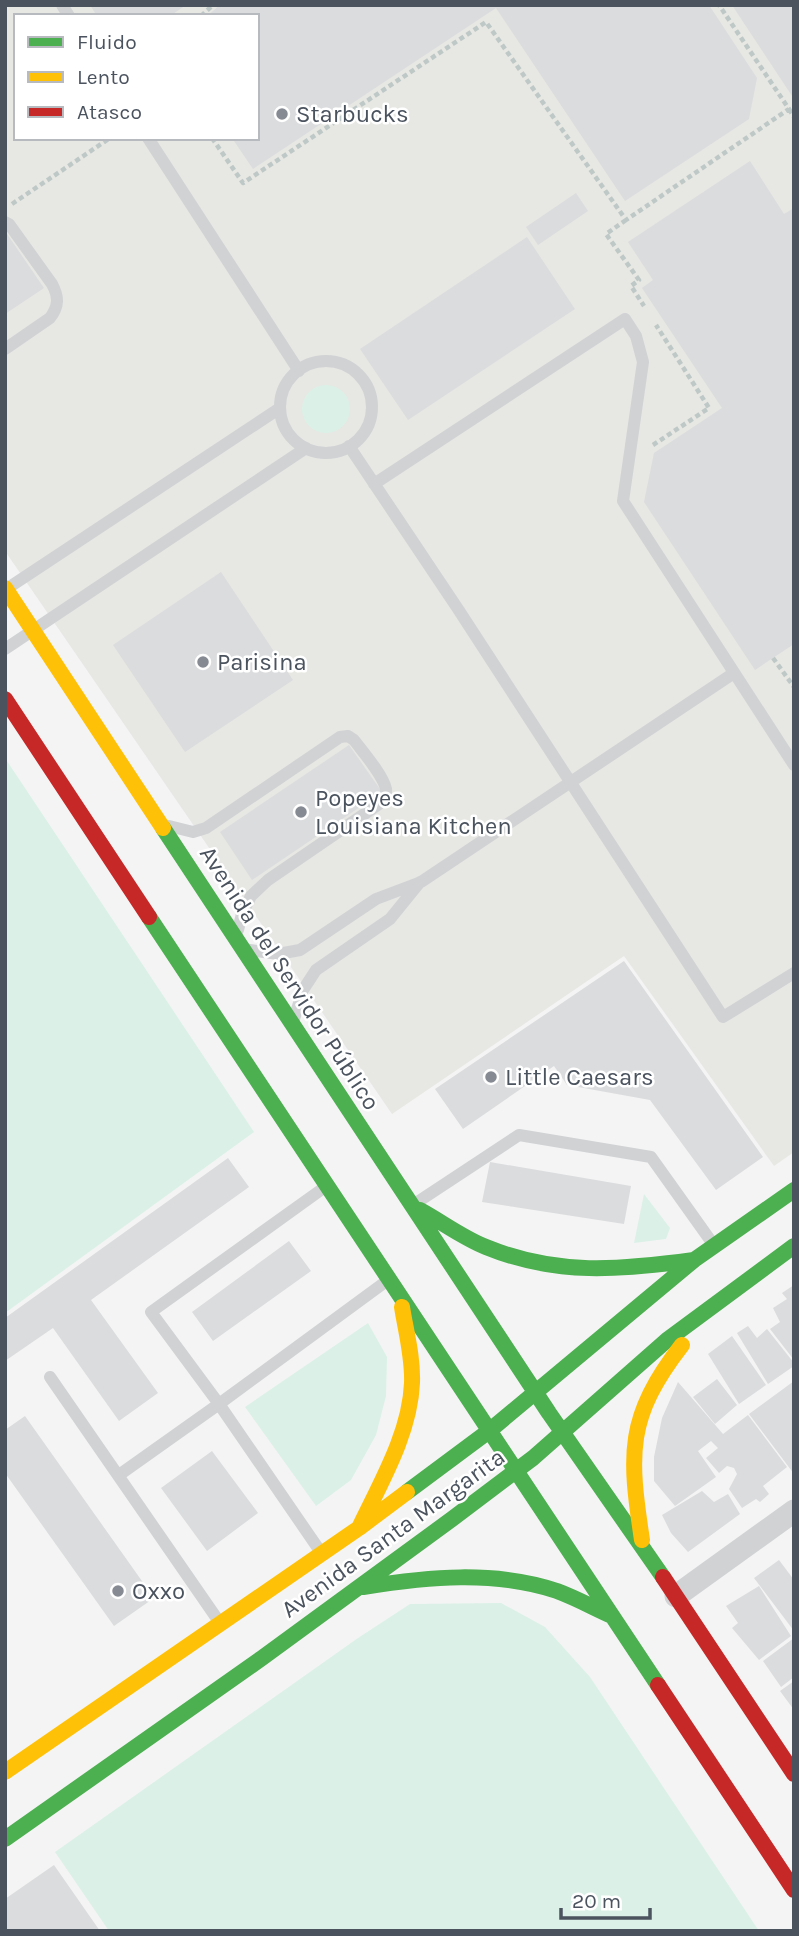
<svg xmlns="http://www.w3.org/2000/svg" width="799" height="1936" font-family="Karla,sans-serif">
<rect width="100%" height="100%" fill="#f4f4f4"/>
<!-- commercial -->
<path fill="#e7e7e3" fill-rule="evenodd" d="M 5,5 L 794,5 L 794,1152 L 774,1166 L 624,956 L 392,1114 L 5,551 ZM 16,16 L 257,16 L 257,138 L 16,138 Z"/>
<!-- green -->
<path fill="#dbf1e7" d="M302 409a24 24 0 1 1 48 0a24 24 0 1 1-48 0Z
M 5,758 L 254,1132 L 5,1313 Z
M 644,1194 L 670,1228 L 666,1239 L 634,1243 Z
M 368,1323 L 387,1357 L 386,1396 L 376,1435 L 351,1480 L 316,1506 L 245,1407 Z
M 501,1603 L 545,1627 L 590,1677 L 759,1931 L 109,1931 L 55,1852 L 358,1638 L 410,1604 Z"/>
<!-- building -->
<path fill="#dbdcde" d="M 90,5 L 186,5 L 170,16 L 97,16 Z
M 220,5 L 709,5 L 757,78 L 749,119 L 625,201 L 496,8 L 253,169 L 232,138 L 257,138 L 257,16 L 207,16 Z
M 732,5 L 794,5 L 794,99 Z
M 750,161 L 784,214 L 794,208 L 794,644 L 755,670 L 644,502 L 654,453 L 722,408 L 642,288 L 653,280 L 628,242 Z
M 576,193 L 588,211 L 538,245 L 526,227 Z
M 5,231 L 44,288 L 5,314 Z
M 527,237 L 575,309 L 408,420 L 360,349 Z
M 221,572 L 293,680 L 185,752 L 113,645 Z
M 349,745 L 382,792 L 252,880 L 220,832 Z
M 624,961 L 763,1157 L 716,1190 L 650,1100 L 567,1085 L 554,1066 L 463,1129 L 435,1089 Z
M 228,1158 L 249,1187 L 91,1300 L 158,1393 L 119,1421 L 53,1328 L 5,1361 L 5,1318 Z
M 490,1162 L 631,1186 L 624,1224 L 482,1202 Z
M 289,1241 L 311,1271 L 213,1341 L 192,1312 Z
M 794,1285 L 794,1360 L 770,1329 L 780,1322 L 773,1308 L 787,1299 L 782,1293 Z
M 748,1326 L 757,1338 L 767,1329 L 794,1363 L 794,1366 L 768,1384 L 737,1333 Z
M 732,1336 L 766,1385 L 739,1404 L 708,1354 Z
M 717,1379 L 737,1405 L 715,1424 L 693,1397 Z
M 794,1381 L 794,1474 L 749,1414 Z
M 678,1382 L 723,1434 L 748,1415 L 787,1467 L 763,1486 L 769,1494 L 760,1502 L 756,1499 L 742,1508 L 729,1489 L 737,1474 L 734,1468 L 727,1466 L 719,1473 L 706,1458 L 718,1448 L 711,1441 L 698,1451 L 716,1477 L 675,1506 L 654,1481 L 654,1457 L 662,1418 Z
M 25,1416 L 154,1598 L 114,1626 L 5,1473 L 5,1430 Z
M 212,1451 L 258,1513 L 207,1551 L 161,1488 Z
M 702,1491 L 714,1502 L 728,1494 L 740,1514 L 688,1552 L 671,1533 L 662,1515 Z
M 779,1560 L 794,1580 L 794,1631 L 754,1578 Z
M 759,1586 L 791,1636 L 759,1660 L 732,1628 L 738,1623 L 726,1606 Z
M 794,1638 L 794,1677 L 781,1687 L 763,1661 Z
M 794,1681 L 794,1710 L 780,1691 Z
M 54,1865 L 100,1931 L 5,1931 L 5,1899 Z"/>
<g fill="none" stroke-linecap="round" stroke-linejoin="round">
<!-- path -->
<path stroke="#bec8c6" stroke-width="4.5" stroke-dasharray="5 3.5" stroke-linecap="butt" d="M 201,16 L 213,5
M 789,109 L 794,117
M 212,138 L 243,183 L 486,22 L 626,220 L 789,109 L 719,5
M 12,204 L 110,138
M 626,220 L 606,234 L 639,280 L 631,286 L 644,306
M 653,445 L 709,408 L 656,325
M 773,658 L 794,687"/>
<!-- lane -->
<path stroke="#d0d2d4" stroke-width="12" d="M 62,5 L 69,16
M 148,138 L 299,371
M 5,222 L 9,224 L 52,284 C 59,297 59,306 50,318 L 5,349
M280 407a46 46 0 1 1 92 0a46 46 0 1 1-92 0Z
M 349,446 L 458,609 L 723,1017 L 794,973
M 374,484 L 625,319 L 636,336 L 643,362 L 623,501 L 794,765
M 8,588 L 280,408
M 5,649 L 306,448
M 169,826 L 193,832 L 206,828 L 340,737 L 348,736 L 354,740 C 363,752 383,775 386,789 C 387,795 383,800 379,804 L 268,880 L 251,896 L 242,914 L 238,930
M 250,950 L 278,954 L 300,950 L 376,899 L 421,882 L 734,673
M 294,1019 L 303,990 L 316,970 L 390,919 L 420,882
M 416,1203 L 519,1135 L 651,1157 L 713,1244
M 50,1377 L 220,1623
M 119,1475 L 219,1404 L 388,1280
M 320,1551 L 219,1404 L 151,1312 L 325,1187"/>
<!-- street -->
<path stroke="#d0d2d4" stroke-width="23" d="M 676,1596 L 794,1511"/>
<!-- fast -->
<path stroke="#4caf50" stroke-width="16" d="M 163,828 L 549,1413 L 663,1577
M 149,917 L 658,1685
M 420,1210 C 442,1222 463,1238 486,1247 C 557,1276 620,1270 694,1260
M 407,1492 L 489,1431 L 694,1260 L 794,1190
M 363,1587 C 427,1577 494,1570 557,1591 C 576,1598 594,1608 612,1616
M 5,1839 L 262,1658 L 452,1519 L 533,1458 L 667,1340 L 794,1246"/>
<!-- slow -->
<path stroke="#ffc107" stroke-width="16" d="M 5,588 L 163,828
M 360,1526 C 381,1482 410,1433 412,1383 C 413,1357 406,1332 402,1307
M 642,1540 C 629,1454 626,1417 682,1345
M 5,1772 L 359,1528 L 407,1492"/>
<!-- jam -->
<path stroke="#c62828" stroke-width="16" d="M 5,699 L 149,917
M 663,1577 L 794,1774
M 658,1685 L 794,1890"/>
</g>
<!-- markers -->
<g fill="#868b93" stroke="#fff" stroke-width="2.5">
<circle cx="282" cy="114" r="7"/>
<circle cx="203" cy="662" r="7"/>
<circle cx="301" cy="812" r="7"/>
<circle cx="491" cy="1077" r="7"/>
<circle cx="118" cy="1591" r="7"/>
</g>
<g text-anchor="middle" stroke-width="5" stroke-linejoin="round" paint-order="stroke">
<!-- poi labels -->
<g font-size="24" fill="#4b535f" stroke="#fff" text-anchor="start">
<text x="296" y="122">Starbucks</text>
<text x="217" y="670">Parisina</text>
<text x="315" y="806">Popeyes<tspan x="315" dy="28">Louisiana Kitchen</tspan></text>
<text x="505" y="1085">Little Caesars</text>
<text x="132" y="1599">Oxxo</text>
</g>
<!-- street labels -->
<g font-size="24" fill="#4b535f" stroke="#fff">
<text transform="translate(290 978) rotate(57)" y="8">Avenida del Servidor Público</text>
<text transform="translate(393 1533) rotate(-36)" y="8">Avenida Santa Margarita</text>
</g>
</g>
<!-- border -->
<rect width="799" height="1936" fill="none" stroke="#4b535f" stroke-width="14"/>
<!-- legend -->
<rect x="14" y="14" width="245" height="126" fill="#ffffff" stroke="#b7babf" stroke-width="2"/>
<rect x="28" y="37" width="35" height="10" fill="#4caf50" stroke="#b7babf" stroke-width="2"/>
<text x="77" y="49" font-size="21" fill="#4b535f">Fluido</text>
<rect x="28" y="72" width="35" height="10" fill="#ffc107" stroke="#b7babf" stroke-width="2"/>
<text x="77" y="84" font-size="21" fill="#4b535f">Lento</text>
<rect x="28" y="107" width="35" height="10" fill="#c62828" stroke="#b7babf" stroke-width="2"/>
<text x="77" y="119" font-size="21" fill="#4b535f">Atasco</text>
<!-- scale -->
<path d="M561 1908v10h89v-10" fill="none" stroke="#4b535f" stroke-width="3.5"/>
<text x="572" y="1908" font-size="21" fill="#4b535f" stroke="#ffffff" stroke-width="5" paint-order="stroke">20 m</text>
</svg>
